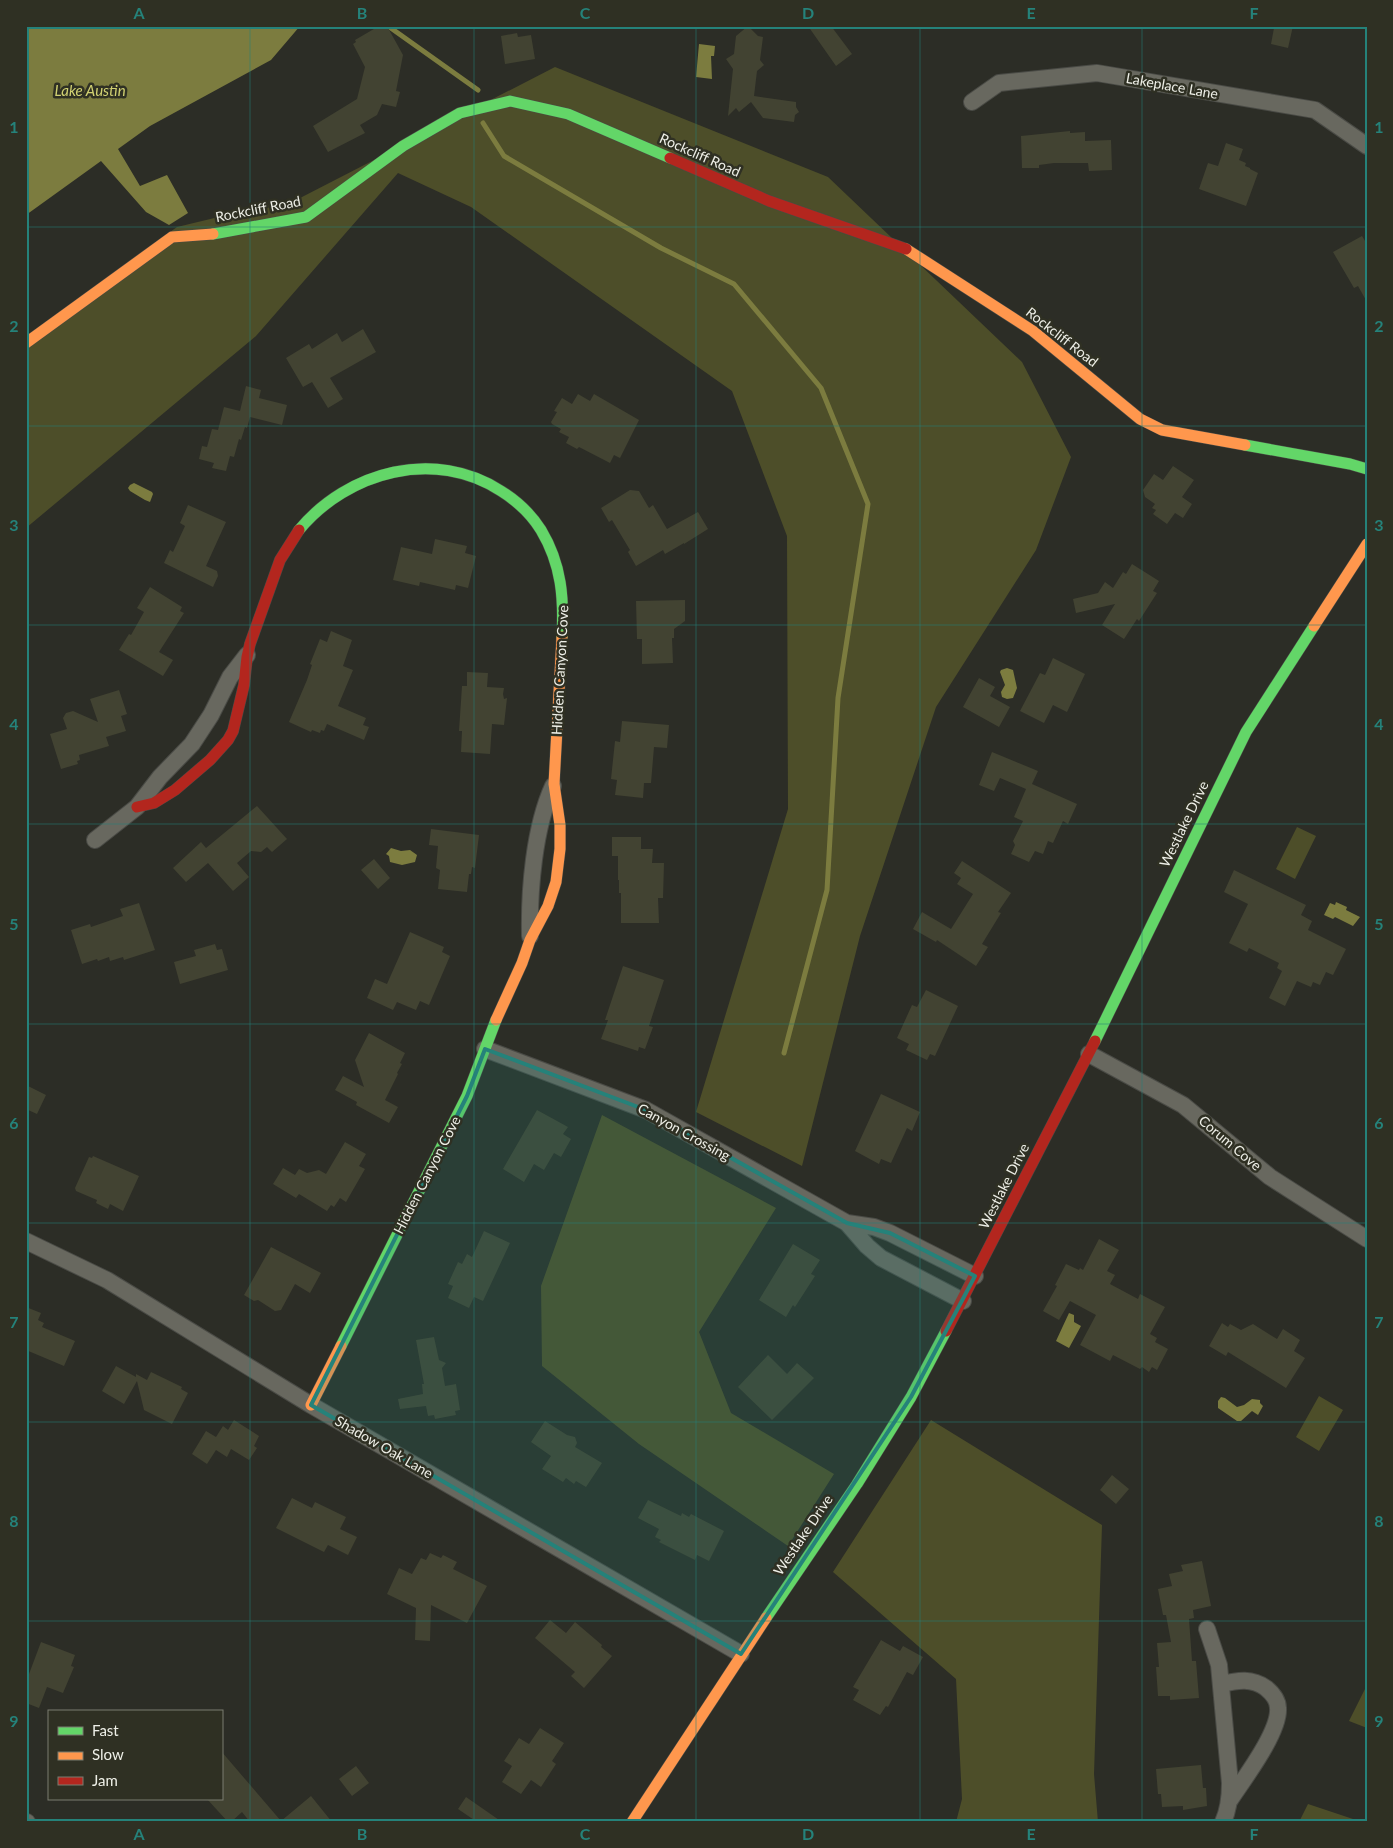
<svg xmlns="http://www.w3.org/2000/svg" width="1393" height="1848" font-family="Lato,sans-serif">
<rect width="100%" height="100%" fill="#2c2d26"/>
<!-- green -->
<path fill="#4d4e29" d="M 555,67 L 828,177 L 1022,362 L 1071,457 L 1036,550 L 936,707 L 860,936 L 802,1166 L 696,1112 L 788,809 L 787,536 L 732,391 L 471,207 L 398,173 L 256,336 L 26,528 L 26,336 L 177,227 L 302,197 Z
M 1297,827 L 1316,836 L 1295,879 L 1276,869 Z
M 602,1115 L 776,1208 L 699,1332 L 731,1413 L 834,1474 L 788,1546 L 639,1444 L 542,1366 L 541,1286 Z
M 1319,1396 L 1343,1410 L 1319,1451 L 1296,1437 Z
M 931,1420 L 1102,1525 L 1094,1774 L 1098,1822 L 956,1822 L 962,1799 L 956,1679 L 833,1572 Z
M 1367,1685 L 1367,1728 L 1349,1721 Z
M 1308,1804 L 1362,1822 L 1299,1822 Z"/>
<!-- water -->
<path fill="#7c7c3f" d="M 26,26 L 300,26 L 271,60 L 150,126 L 118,149 L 140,186 L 167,175 L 188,213 L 169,225 L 146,212 L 101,161 L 26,215 Z
M 699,44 L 715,46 L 714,56 L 711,56 L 712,79 L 696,77 Z
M 134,483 L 152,492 L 153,494 L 150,502 L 145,500 L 130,491 L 128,488 L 130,485 Z
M 1007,668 L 1013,670 L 1017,688 L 1013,698 L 1007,699 L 1002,697 L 1001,692 L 1005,685 L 1000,672 L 1001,670 Z
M 391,848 L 401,851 L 410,850 L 417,855 L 415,862 L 402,865 L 390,862 L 389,856 L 386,854 Z
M 1336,902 L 1347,907 L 1346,910 L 1360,917 L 1353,926 L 1335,917 L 1333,919 L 1324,915 L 1330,903 L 1335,905 Z
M 1069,1313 L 1074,1315 L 1074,1322 L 1081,1326 L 1069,1348 L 1056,1341 Z
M 1221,1397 L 1225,1398 L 1237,1407 L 1244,1405 L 1252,1399 L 1260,1400 L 1260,1403 L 1263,1406 L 1258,1415 L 1252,1411 L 1241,1421 L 1237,1421 L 1218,1408 L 1218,1401 Z"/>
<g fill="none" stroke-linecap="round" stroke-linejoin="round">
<!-- stream -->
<path stroke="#7c7c3f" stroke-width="5" d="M 388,26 L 478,90
M 483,123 L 504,156 L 661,248 L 734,284 L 821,388 L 868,504 L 838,698 L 827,890 L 784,1053"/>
</g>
<!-- building -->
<path fill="#424332" d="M 379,26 L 387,26 L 403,55 L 396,91 L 400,92 L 396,107 L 382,104 L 377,115 L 360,125 L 365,133 L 328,152 L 313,126 L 357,99 L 365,67 L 353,44 L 356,42 L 355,40 Z
M 748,26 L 758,36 L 763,37 L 760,60 L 764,65 L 757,71 L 754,96 L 796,102 L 796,107 L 799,112 L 795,115 L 794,122 L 763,118 L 751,102 L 739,112 L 736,108 L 728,116 L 733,69 L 726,59 L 734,54 L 736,36 Z
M 808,26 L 831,26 L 852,54 L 836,66 Z
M 1278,26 L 1293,26 L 1288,48 L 1271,44 L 1274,28 L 1277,29 Z
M 517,33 L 518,37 L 531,35 L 535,59 L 505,64 L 501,36 Z
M 1070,131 L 1070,133 L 1085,132 L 1085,141 L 1111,140 L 1112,170 L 1089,171 L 1088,163 L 1054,163 L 1039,165 L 1039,168 L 1022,168 L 1021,136 Z
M 1226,143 L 1243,149 L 1239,160 L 1246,163 L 1245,166 L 1250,168 L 1250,169 L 1258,173 L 1246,206 L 1199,189 L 1208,163 L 1218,166 Z
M 1362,236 L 1367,244 L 1367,302 L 1358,286 L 1354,288 L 1333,252 Z
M 363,329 L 376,352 L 330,378 L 343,399 L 328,408 L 312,382 L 303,387 L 286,358 L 309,344 L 312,349 L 337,333 L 342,342 Z
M 246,386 L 261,390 L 259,398 L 287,405 L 282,425 L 250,417 L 247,428 L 245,427 L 241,440 L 239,439 L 234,457 L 230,456 L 226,471 L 212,468 L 214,463 L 199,459 L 202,446 L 207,447 L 212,429 L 218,430 L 224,407 L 240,411 Z
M 578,394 L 590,401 L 594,394 L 639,420 L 620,458 L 614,455 L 610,463 L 579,447 L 577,449 L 566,443 L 569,437 L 559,432 L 561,429 L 552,424 L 551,422 L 557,412 L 554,411 L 562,398 L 572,404 Z
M 1173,466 L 1194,480 L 1182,497 L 1192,504 L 1183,518 L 1175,513 L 1167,524 L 1153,514 L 1156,510 L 1152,508 L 1155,504 L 1145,497 L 1143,490 L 1154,474 L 1163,480 Z
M 630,490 L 639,491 L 649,508 L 653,505 L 667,529 L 698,512 L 708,529 L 684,544 L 684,543 L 665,554 L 663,550 L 636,566 L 628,552 L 630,550 L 612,520 L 609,522 L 601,508 Z
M 188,505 L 226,522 L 206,566 L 217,571 L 218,576 L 213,587 L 164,563 L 170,550 L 173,552 L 185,526 L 180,523 Z
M 435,539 L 467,546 L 465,553 L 476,556 L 468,588 L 456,585 L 455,590 L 420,582 L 419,586 L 393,580 L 401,547 L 432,554 Z
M 1132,564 L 1159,581 L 1153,591 L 1157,593 L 1139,621 L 1137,619 L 1124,639 L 1102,625 L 1115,604 L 1076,613 L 1073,599 L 1098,593 L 1105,582 L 1113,588 L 1123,572 L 1126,574 Z
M 150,587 L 182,607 L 180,611 L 184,613 L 159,652 L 173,660 L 163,676 L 119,650 L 129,634 L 131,635 L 144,612 L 137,608 Z
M 685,600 L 685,621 L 674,629 L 674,638 L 672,638 L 673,663 L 642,664 L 642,639 L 637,639 L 636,601 Z
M 331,631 L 352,640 L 343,666 L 353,670 L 338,706 L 366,718 L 363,725 L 369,727 L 364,740 L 327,724 L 324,731 L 321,730 L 320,733 L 312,730 L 311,732 L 289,722 L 307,680 L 312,665 L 310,664 L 320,639 L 327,642 Z
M 1053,658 L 1085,674 L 1067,712 L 1053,705 L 1044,723 L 1020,711 L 1040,673 L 1045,675 Z
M 467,672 L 488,673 L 487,687 L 504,688 L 503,694 L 504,699 L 507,698 L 504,725 L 492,724 L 490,754 L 461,752 L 462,731 L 459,731 L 462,686 L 467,686 Z
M 979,678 L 995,687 L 990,696 L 1010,707 L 999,727 L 963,707 Z
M 119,690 L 127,714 L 121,716 L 126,731 L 106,737 L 109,746 L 79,755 L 80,760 L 77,761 L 78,764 L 61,769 L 50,734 L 67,729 L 63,718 L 66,713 L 73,711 L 98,722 L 90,699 Z
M 622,721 L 669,725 L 667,748 L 654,747 L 651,783 L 644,783 L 643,798 L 615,795 L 617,780 L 611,779 L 615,741 L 620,742 Z
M 992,752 L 1038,771 L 1032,784 L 1077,804 L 1068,824 L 1063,821 L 1053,843 L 1048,841 L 1043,854 L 1035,851 L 1029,862 L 1011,854 L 1015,845 L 1013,841 L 1023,821 L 1014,817 L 1026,789 L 1000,778 L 994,791 L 979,785 Z
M 257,806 L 287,839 L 272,852 L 267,847 L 261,852 L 251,851 L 237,863 L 249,877 L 233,891 L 208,863 L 186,882 L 173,868 L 201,842 L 206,848 Z
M 431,829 L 479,835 L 475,868 L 472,867 L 471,874 L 469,874 L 467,892 L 438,889 L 440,870 L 436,868 L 438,846 L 429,845 Z
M 612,837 L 641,837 L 641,849 L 653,849 L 652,863 L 664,863 L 663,898 L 658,898 L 659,923 L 621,923 L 621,893 L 619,893 L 619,880 L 618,880 L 618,856 L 612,856 Z
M 374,859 L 390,878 L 378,889 L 361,870 Z
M 962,861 L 1011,893 L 998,912 L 1001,913 L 982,944 L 988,947 L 976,966 L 937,940 L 936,942 L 913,929 L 922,912 L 951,929 L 973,894 L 957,884 L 961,878 L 954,873 Z
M 1234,870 L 1306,905 L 1301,915 L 1312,921 L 1308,930 L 1346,949 L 1333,975 L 1326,972 L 1320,985 L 1313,982 L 1311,987 L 1297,981 L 1285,1006 L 1269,998 L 1282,971 L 1277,968 L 1279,963 L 1249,948 L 1247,952 L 1229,943 L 1248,904 L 1224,892 Z
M 139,903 L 155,950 L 124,960 L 123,957 L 110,961 L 109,957 L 98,961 L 97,959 L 82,964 L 71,930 L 90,924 L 91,927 L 123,916 L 120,909 Z
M 410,932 L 444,947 L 442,952 L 450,956 L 429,1005 L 420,1001 L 416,1010 L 397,1002 L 393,1010 L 367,998 L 375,979 L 387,984 Z
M 215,944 L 217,950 L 222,949 L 228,970 L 180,984 L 174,962 L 196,956 L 194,950 Z
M 623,966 L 664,980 L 649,1026 L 653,1027 L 645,1049 L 639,1047 L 638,1051 L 601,1039 L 608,1020 L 605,1020 Z
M 926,990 L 958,1006 L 935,1056 L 930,1054 L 927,1060 L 906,1050 L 909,1044 L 897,1038 L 912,1005 L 917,1007 Z
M 369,1033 L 405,1053 L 400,1063 L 402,1064 L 397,1073 L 398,1074 L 385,1100 L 398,1107 L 389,1123 L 356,1105 L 357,1102 L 335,1090 L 343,1076 L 364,1087 L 355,1060 Z
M 26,1085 L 46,1095 L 37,1114 L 26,1109 Z
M 881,1094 L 920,1112 L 912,1131 L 907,1128 L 891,1163 L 881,1159 L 879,1164 L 855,1151 Z
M 537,1110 L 568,1127 L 563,1134 L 571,1139 L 561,1157 L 554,1153 L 544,1170 L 534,1164 L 524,1182 L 503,1169 Z
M 345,1142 L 366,1154 L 359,1166 L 365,1169 L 346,1202 L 340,1198 L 334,1207 L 331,1205 L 327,1211 L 299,1194 L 296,1198 L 273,1184 L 283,1168 L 295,1175 L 299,1169 L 307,1173 L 319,1170 L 326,1174 Z
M 93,1156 L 139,1176 L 123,1211 L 110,1204 L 108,1209 L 96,1203 L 97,1200 L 76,1191 L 75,1188 L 89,1157 L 92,1158 Z
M 484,1231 L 510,1243 L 483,1301 L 474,1297 L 469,1308 L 448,1298 L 453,1286 L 448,1284 L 458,1262 L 462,1264 L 467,1254 L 472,1257 Z
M 1099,1239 L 1119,1250 L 1107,1271 L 1115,1275 L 1110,1284 L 1138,1299 L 1140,1294 L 1165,1307 L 1150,1334 L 1157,1338 L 1155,1342 L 1168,1349 L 1157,1370 L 1152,1367 L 1149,1372 L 1142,1367 L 1140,1369 L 1113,1355 L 1110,1361 L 1080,1345 L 1096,1315 L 1070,1301 L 1059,1320 L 1043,1311 L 1057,1286 L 1055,1285 L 1066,1264 L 1079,1270 L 1080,1268 L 1083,1270 Z
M 793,1244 L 820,1260 L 811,1274 L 815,1276 L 795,1307 L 793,1305 L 786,1317 L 759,1300 Z
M 271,1247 L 321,1273 L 310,1293 L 295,1284 L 281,1310 L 275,1311 L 258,1300 L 254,1301 L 244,1295 Z
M 26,1307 L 41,1313 L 38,1320 L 44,1323 L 42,1327 L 75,1341 L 64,1366 L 26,1350 Z
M 1222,1323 L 1228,1327 L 1230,1324 L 1241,1330 L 1253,1324 L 1277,1339 L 1283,1329 L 1300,1340 L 1294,1351 L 1305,1358 L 1286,1388 L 1228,1352 L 1226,1356 L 1209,1346 Z
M 434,1337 L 439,1360 L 446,1363 L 442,1368 L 445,1386 L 456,1384 L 460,1410 L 455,1411 L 456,1415 L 435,1419 L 434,1415 L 428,1416 L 426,1406 L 400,1409 L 398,1399 L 423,1394 L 422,1384 L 424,1384 L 416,1340 Z
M 768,1355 L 787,1374 L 797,1363 L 814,1378 L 772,1420 L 738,1387 Z
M 116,1366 L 136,1377 L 136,1374 L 147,1380 L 151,1372 L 182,1387 L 181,1389 L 188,1393 L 172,1424 L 144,1410 L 137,1381 L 124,1404 L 102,1391 Z
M 234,1420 L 259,1436 L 254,1446 L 257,1448 L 249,1460 L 231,1449 L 227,1457 L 216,1450 L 207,1464 L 192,1454 L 206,1431 L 216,1437 L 223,1426 L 228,1430 Z
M 545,1421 L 567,1435 L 575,1437 L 577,1443 L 575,1447 L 602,1463 L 586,1487 L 576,1481 L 574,1484 L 566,1478 L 563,1482 L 542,1469 L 551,1456 L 531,1442 Z
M 1112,1475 L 1129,1489 L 1116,1504 L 1100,1490 Z
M 292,1498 L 312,1508 L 315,1502 L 346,1517 L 340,1529 L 357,1537 L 348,1555 L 328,1545 L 324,1552 L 276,1528 Z
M 648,1500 L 681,1516 L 682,1513 L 689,1517 L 691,1514 L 724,1531 L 709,1561 L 697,1555 L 695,1560 L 659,1542 L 661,1540 L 655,1537 L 659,1529 L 638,1518 Z
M 430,1553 L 441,1558 L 443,1555 L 457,1562 L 453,1569 L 487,1586 L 467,1623 L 431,1605 L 430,1641 L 415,1640 L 416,1608 L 387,1594 L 399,1568 L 412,1574 L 421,1558 L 426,1560 Z
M 1202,1561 L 1211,1606 L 1193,1610 L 1194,1618 L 1189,1619 L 1192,1661 L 1196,1661 L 1199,1698 L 1170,1700 L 1170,1696 L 1158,1696 L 1156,1667 L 1159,1667 L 1157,1643 L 1171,1642 L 1166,1615 L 1163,1615 L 1158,1589 L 1172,1586 L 1169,1574 L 1183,1571 L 1181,1565 Z
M 550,1620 L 566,1633 L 575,1622 L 602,1645 L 601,1647 L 612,1656 L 584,1688 L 571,1676 L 575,1672 L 535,1638 Z
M 881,1640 L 900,1651 L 903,1646 L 923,1657 L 913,1675 L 907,1672 L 888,1707 L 886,1706 L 880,1715 L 853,1700 L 859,1690 L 853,1687 Z
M 41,1642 L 75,1655 L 71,1666 L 74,1667 L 63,1693 L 47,1687 L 39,1708 L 26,1703 L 26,1682 Z
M 540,1728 L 564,1743 L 552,1761 L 556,1764 L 541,1787 L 531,1780 L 521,1794 L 502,1782 L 512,1766 L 504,1761 L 519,1738 L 529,1744 Z
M 221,1751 L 281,1821 L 311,1796 L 332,1822 L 250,1822 L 242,1812 L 231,1822 L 228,1822 L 207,1799 L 221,1799 Z
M 1201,1765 L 1203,1788 L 1206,1788 L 1207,1806 L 1183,1810 L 1183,1806 L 1162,1807 L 1161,1794 L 1158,1794 L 1156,1769 Z
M 356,1766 L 369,1783 L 352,1796 L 339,1779 Z
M 466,1797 L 502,1822 L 477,1822 L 458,1809 Z"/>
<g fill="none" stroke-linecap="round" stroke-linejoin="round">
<!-- street casing -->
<g stroke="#4a4b46" stroke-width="18">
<path id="street" d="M 972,102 L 999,83 L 1097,73 L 1315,110 L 1367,146
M 95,840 L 137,807 L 160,777 L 192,744 L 211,715 L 230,677 L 247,655
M 530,936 C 529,890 534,828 553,786
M 485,1049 L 646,1110 L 847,1223 L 874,1227 L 890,1233 L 975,1276
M 1089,1054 L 1183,1105 L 1270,1177 L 1367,1239
M 847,1223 L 867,1246 L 881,1258 L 963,1301
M 26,1241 L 107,1280 L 311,1405 L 741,1654
M 1207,1629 L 1219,1665 L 1230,1783 C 1230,1797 1229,1809 1223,1822
M 1222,1684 C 1238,1680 1252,1678 1266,1688 C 1272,1693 1278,1699 1278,1708 C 1280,1732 1243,1780 1230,1800
M 26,1822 L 27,1822"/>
</g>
<!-- fast casing -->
<g stroke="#4a4b46" stroke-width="12">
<path id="fast" d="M 213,234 L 306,217 L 403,146 L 460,113 L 510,101 L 568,114 L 670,158
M 1245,445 L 1350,464 L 1367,469
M 299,530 C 348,471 435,448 501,491 C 517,501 531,514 541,530 C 562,565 564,599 562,637
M 1095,1041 L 1246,732 L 1314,626
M 341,1346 L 467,1096 L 496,1020
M 766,1618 L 857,1484 L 911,1397 L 946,1331"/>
</g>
<!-- slow casing -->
<g stroke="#4a4b46" stroke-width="12">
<path id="slow" d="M 906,249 L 1033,331 L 1140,419 L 1162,430 L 1245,445
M 26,343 L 172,237 L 213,234
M 1314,626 L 1367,544
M 496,1020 L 522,963 L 530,940 L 548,906 L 556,882 L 560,849 L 560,825 L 554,784 L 562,637
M 311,1405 L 341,1346
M 632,1822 L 766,1618"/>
</g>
<!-- jam casing -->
<g stroke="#4a4b46" stroke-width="12">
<path id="jam" d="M 670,158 L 769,201 L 906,249
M 137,807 L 154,803 L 175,790 L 210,760 L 228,740 L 233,731 L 244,685 L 247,657 L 250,644 L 280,560 L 299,530
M 946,1331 L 1095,1041"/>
</g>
<!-- street -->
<use href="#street" stroke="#68685f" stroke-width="16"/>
<!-- fast -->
<use href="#fast" stroke="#63d668" stroke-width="11"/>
<!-- slow -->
<use href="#slow" stroke="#ff974d" stroke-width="11"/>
<!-- jam -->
<use href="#jam" stroke="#b3261e" stroke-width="11"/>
</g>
<!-- marked area -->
<path fill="#25827a" fill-opacity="0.2" stroke="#25827a" stroke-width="4" stroke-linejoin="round" d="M 485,1049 L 646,1110 L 847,1223 L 890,1233 L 975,1276 L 911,1397 L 741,1654 L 311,1405 L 467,1096 Z"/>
<!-- grid -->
<path fill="none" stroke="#25827a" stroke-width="1" stroke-opacity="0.55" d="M 250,26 L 250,1822M 474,26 L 474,1822M 696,26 L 696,1822M 920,26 L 920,1822M 1142,26 L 1142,1822M 26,227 L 1367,227M 26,426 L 1367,426M 26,625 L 1367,625M 26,824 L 1367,824M 26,1024 L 1367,1024M 26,1223 L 1367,1223M 26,1422 L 1367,1422M 26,1621 L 1367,1621"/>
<g text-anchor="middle" stroke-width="5" stroke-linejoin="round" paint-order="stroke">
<!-- street labels -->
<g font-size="14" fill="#eeefe7" stroke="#2f3023">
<text transform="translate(1172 86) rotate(10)" y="5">Lakeplace Lane</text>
<text transform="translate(700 155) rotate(24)" y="5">Rockcliff Road</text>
<text transform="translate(258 209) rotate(-11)" y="5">Rockcliff Road</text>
<text transform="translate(1062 337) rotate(38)" y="5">Rockcliff Road</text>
<text transform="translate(560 670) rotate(-87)" y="5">Hidden Canyon Cove</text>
<text transform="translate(1184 824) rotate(-64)" y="5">Westlake Drive</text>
<text transform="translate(684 1132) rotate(29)" y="5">Canyon Crossing</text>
<text transform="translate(1230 1143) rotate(40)" y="5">Corum Cove</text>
<text transform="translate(427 1175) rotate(-63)" y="5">Hidden Canyon Cove</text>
<text transform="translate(1004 1186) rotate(-63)" y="5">Westlake Drive</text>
<text transform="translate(384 1447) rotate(30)" y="5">Shadow Oak Lane</text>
<text transform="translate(803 1535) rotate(-56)" y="5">Westlake Drive</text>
</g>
<!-- water labels -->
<g font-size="15" font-style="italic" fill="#d1d172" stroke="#2f3023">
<text x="90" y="96">Lake Austin</text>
</g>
</g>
<!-- border -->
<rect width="1393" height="1848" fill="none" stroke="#2f3023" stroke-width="55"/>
<!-- legend -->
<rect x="48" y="1710" width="175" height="90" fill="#2f3023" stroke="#7b7c71"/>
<rect x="58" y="1727" width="25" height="8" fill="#63d668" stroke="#7b7c71"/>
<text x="92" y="1736" font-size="15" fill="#eeefe7">Fast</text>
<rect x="58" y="1752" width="25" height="8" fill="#ff974d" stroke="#7b7c71"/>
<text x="92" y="1760" font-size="15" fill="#eeefe7">Slow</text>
<rect x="58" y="1777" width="25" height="8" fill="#b3261e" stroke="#7b7c71"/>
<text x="92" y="1786" font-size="15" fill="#eeefe7">Jam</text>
<rect x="28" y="28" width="1338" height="1792" fill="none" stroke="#25827a" stroke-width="2"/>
<g font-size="16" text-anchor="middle" font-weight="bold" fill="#25827a">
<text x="139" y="19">A</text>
<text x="362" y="19">B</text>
<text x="585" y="19">C</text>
<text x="808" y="19">D</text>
<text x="1031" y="19">E</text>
<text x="1254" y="19">F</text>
<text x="14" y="133">1</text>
<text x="1379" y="133">1</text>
<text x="14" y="332">2</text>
<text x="1379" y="332">2</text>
<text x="14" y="531">3</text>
<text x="1379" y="531">3</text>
<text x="14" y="730">4</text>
<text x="1379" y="730">4</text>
<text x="14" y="930">5</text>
<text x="1379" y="930">5</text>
<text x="14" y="1129">6</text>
<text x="1379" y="1129">6</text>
<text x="14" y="1328">7</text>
<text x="1379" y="1328">7</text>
<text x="14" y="1527">8</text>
<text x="1379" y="1527">8</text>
<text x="14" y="1727">9</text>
<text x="1379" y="1727">9</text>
<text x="139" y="1840">A</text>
<text x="362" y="1840">B</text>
<text x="585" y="1840">C</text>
<text x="808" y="1840">D</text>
<text x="1031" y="1840">E</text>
<text x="1254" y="1840">F</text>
</g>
</svg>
